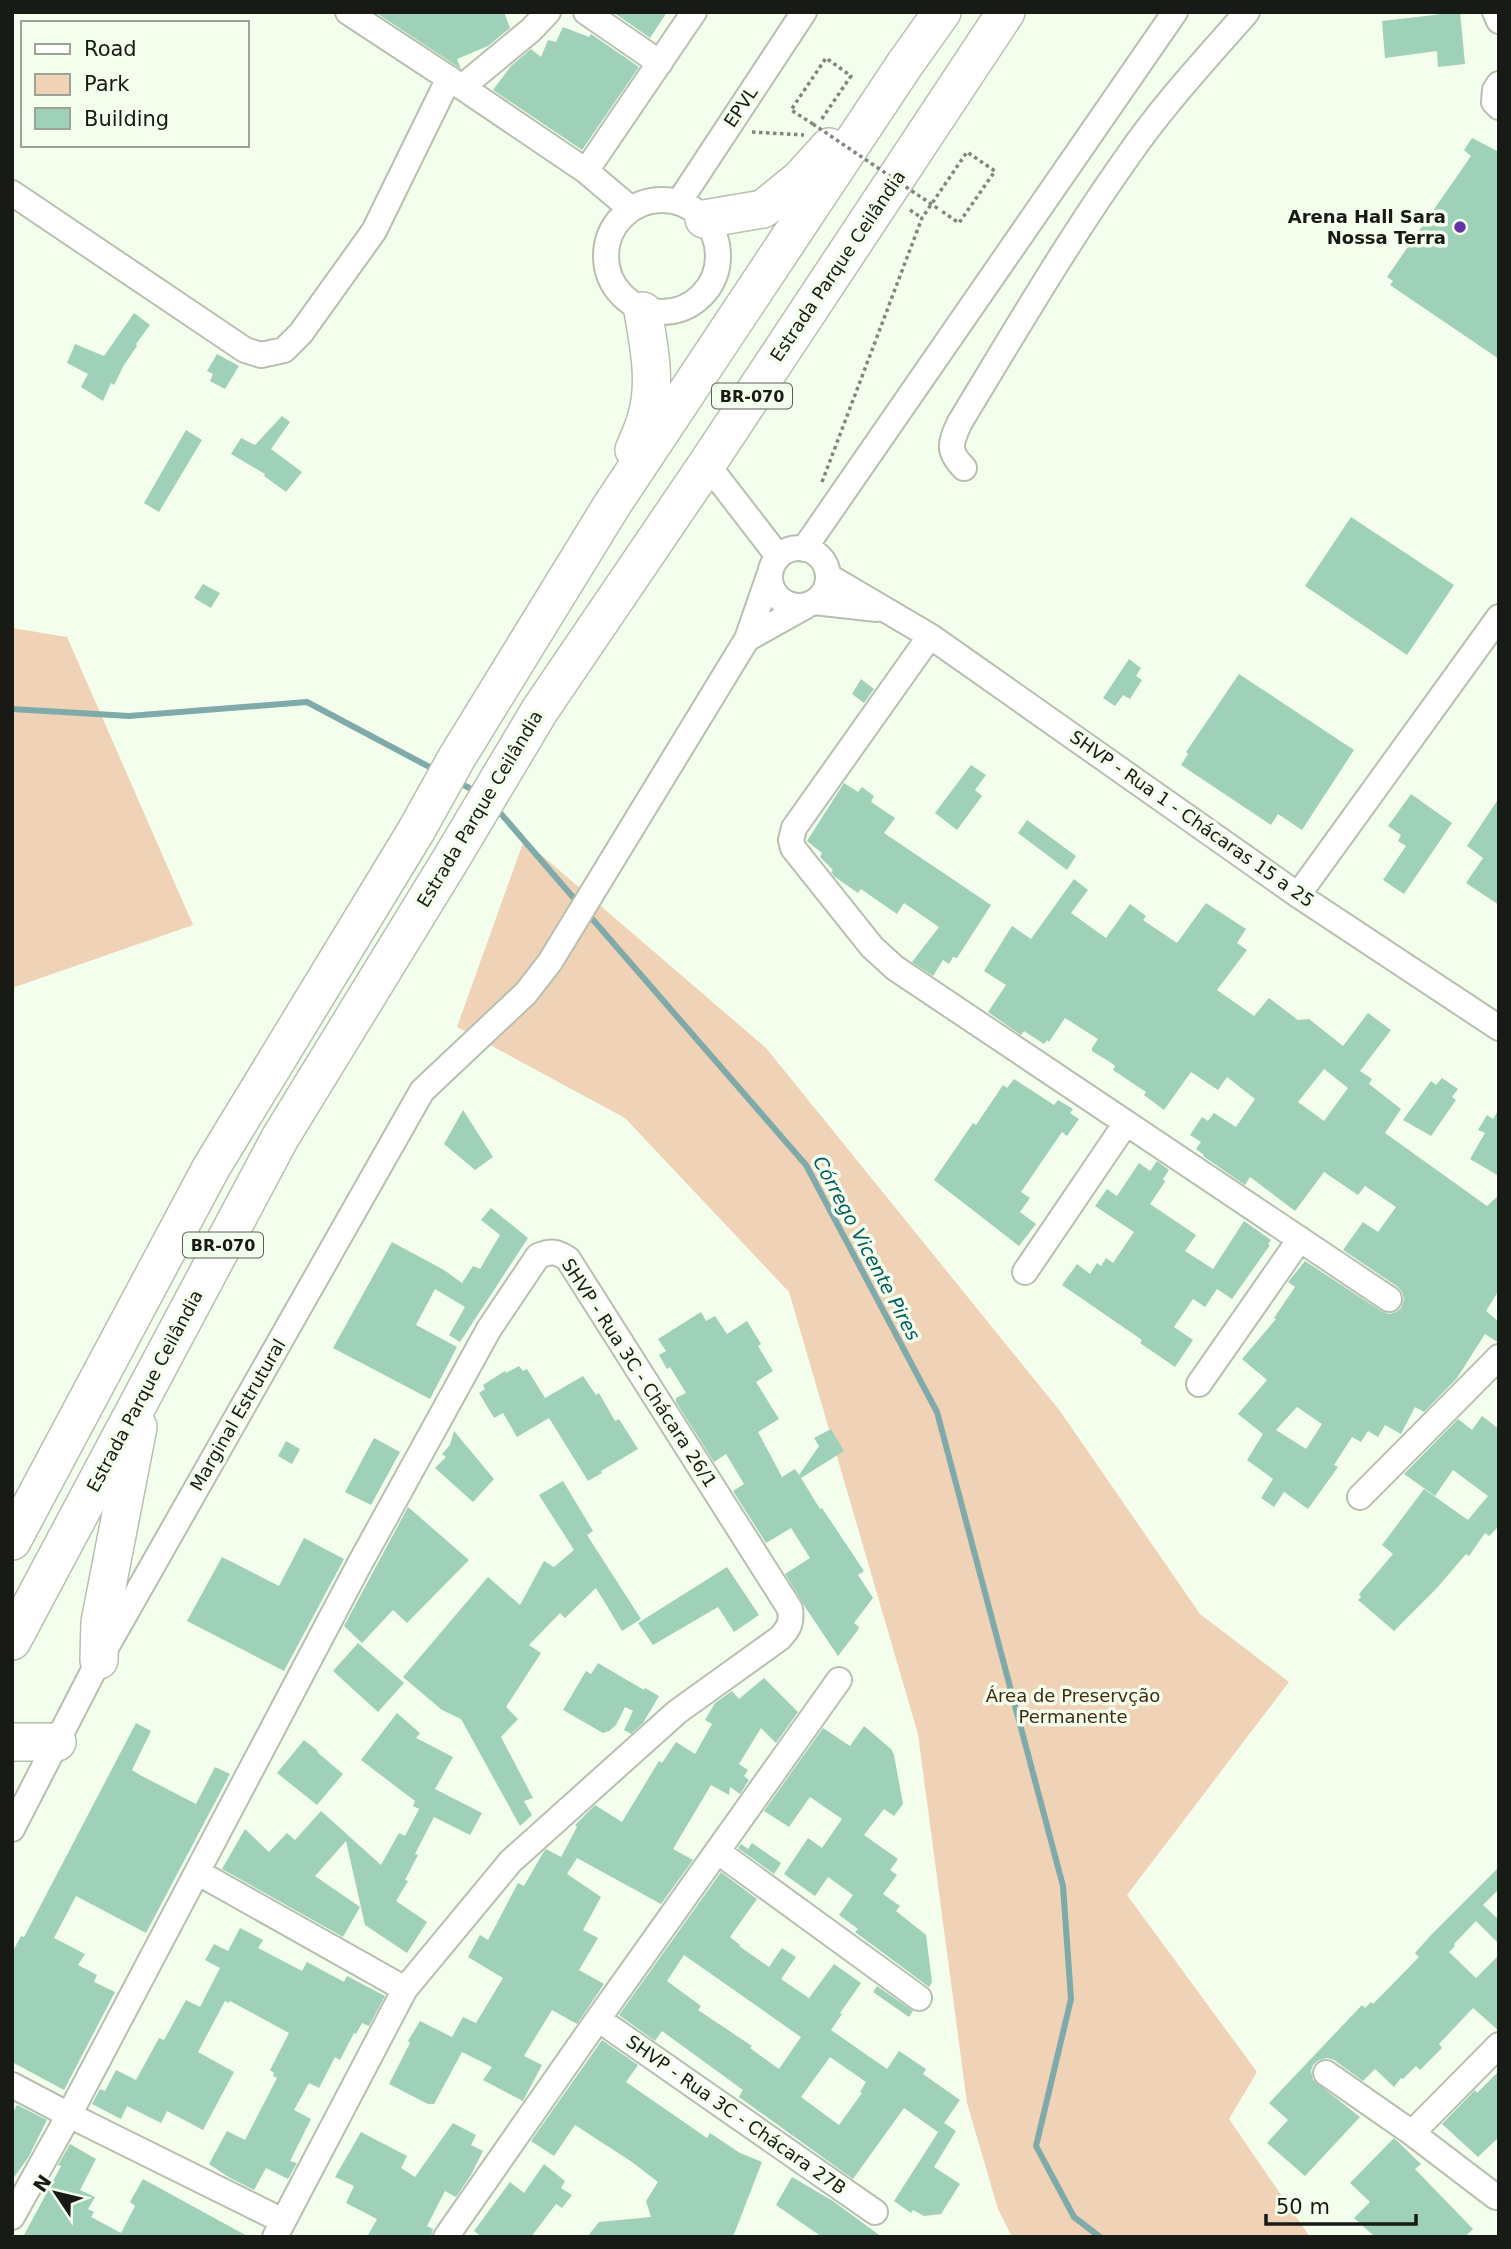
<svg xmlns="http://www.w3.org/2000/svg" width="1511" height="2249" font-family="'DejaVu Sans',sans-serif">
<rect width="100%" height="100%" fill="#f4feec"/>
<!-- green -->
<path fill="#f0d2b7" d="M 12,628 L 67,637 L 193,925 L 12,988 Z
M 524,840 L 766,1048 L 1060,1411 L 1200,1614 L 1289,1682 L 1127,1895 L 1257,2072 L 1229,2119 L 1310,2237 L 1012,2237 L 998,2209 L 967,2103 L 918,1734 L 789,1292 L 625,1118 L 457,1027 Z"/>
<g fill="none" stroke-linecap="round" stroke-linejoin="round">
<!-- stream -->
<path stroke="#7eaaa9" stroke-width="6" d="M 12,709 L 129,716 L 307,702 L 437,771
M 456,781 L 477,792
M 496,808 L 578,903
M 588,914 L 806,1165 L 937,1412 L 1063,1886 L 1071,1999 L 1036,2146 L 1074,2217 L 1100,2237"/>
</g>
<!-- building -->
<path fill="#9fd1b9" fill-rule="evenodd" d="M 375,12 L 504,12 L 510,28 L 488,46 L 457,59 L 461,69 Z
M 613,12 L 667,12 L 650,38 Z
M 1460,12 L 1465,64 L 1438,67 L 1437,51 L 1385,58 L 1382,21 Z
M 563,27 L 589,37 L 591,34 L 639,67 L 582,150 L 493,90 L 511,66 L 531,49 L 541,57 L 548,40 L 556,42 Z
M 1472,138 L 1499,152 L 1499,359 L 1390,285 L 1393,281 L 1387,277 L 1471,156 L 1464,150 Z
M 134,313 L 150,325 L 136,344 L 137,346 L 124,365 L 114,385 L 111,383 L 103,401 L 81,387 L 88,374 L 67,363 L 75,344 L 104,356 Z
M 217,354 L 239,366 L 225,389 L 210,381 L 213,374 L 207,371 Z
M 282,416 L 290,422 L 271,449 L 302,472 L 286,492 L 264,476 L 265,474 L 231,454 L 241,438 L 255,445 Z
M 186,430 L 202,440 L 159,512 L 144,503 Z
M 1351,517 L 1454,585 L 1407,655 L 1305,586 Z
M 203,584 L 220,593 L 211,608 L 194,598 Z
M 1129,659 L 1141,668 L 1136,676 L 1142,680 L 1130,699 L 1123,695 L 1115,706 L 1103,698 Z
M 1239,674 L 1354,750 L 1302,830 L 1278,814 L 1271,825 L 1181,765 L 1188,754 L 1186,752 Z
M 861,679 L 874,689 L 864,703 L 852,694 Z
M 971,765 L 986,775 L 975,790 L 982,796 L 957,830 L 935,813 Z
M 844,783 L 858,792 L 862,787 L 874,796 L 871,802 L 895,818 L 884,833 L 991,905 L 957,958 L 953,957 L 949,964 L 943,960 L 933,976 L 912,962 L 939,927 L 904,903 L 897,914 L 861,889 L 858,893 L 835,877 L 831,872 L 833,870 L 820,857 L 822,853 L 807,841 Z
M 1411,794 L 1452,823 L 1404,894 L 1383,880 L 1406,846 L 1398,841 L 1401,835 L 1388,826 Z
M 1499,798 L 1499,905 L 1466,883 L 1483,858 L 1467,846 Z
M 1027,820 L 1076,856 L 1067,870 L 1018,833 Z
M 1074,879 L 1088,890 L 1071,913 L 1106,938 L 1130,904 L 1146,916 L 1143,920 L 1177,943 L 1206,903 L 1246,929 L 1237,943 L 1247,950 L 1217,990 L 1254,1016 L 1269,998 L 1298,1020 L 1309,1019 L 1343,1046 L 1368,1013 L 1391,1030 L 1360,1071 L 1372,1079 L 1369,1084 L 1401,1109 L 1385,1133 L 1487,1206 L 1499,1195 L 1499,1290 L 1486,1311 L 1499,1322 L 1499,1343 L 1485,1334 L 1457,1378 L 1424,1412 L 1415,1407 L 1401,1434 L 1385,1425 L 1378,1437 L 1368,1431 L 1361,1442 L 1352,1437 L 1334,1465 L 1338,1467 L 1308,1509 L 1284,1492 L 1274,1507 L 1261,1498 L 1273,1479 L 1247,1460 L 1263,1434 L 1238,1414 L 1267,1380 L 1242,1359 L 1276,1319 L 1274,1318 L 1295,1287 L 1288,1282 L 1305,1261 L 1381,1311 L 1389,1314 L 1396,1312 L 1401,1308 L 1404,1299 L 1402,1292 L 1398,1287 L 1343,1250 L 1363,1222 L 1378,1232 L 1396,1207 L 1365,1186 L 1358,1195 L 1324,1172 L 1295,1211 L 1250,1177 L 1245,1185 L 1203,1156 L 1204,1155 L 1196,1149 L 1201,1142 L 1190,1135 L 1202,1117 L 1208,1121 L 1214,1113 L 1236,1127 L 1255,1099 L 1227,1077 L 1218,1090 L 1191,1072 L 1164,1110 L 1144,1095 L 1146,1092 L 1113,1070 L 1115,1066 L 1113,1064 L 1092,1051 L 1092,1048 L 1098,1039 L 1065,1018 L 1049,1042 L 1047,1040 L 1044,1044 L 1024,1031 L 1021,1035 L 988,1012 L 1006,985 L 984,971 L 1012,926 L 1031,939 ZM 1324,1069 L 1348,1088 L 1324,1121 L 1298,1102 ZM 1297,1407 L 1322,1424 L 1306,1449 L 1276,1430 Z
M 1442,1078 L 1458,1089 L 1452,1097 L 1456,1100 L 1431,1136 L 1403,1120 L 1431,1081 L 1436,1085 Z
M 1014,1079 L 1054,1105 L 1058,1100 L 1073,1109 L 1070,1113 L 1079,1119 L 1067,1136 L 1062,1132 L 1021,1192 L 1030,1198 L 1020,1212 L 1036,1224 L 1019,1246 L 934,1180 L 973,1123 L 976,1125 L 1003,1085 L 1007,1088 Z
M 1499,1109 L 1499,1176 L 1470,1159 L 1485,1133 L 1478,1130 L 1487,1115 L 1493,1119 Z
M 463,1110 L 493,1157 L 475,1170 L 444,1144 Z
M 1157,1161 L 1169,1170 L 1163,1179 L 1165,1182 L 1150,1204 L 1196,1235 L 1185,1251 L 1213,1269 L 1244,1221 L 1271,1240 L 1268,1244 L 1270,1245 L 1232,1299 L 1217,1289 L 1205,1307 L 1193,1299 L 1174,1327 L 1193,1340 L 1175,1367 L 1140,1343 L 1142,1340 L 1062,1285 L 1077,1264 L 1090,1274 L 1097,1263 L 1101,1266 L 1106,1258 L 1113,1263 L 1134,1232 L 1095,1206 L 1107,1189 L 1117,1196 L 1139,1163 L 1150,1171 Z
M 491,1208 L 528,1238 L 460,1342 L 449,1335 L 465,1307 L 435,1289 L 416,1325 L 457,1347 L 430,1399 L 333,1348 L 392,1242 L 444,1270 L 462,1283 L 473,1266 L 480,1269 L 500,1235 L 481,1220 Z
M 701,1312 L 706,1321 L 715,1316 L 727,1334 L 747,1321 L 761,1344 L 758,1346 L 773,1371 L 756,1382 L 779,1419 L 758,1432 L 782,1477 L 795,1469 L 799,1475 L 819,1446 L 814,1438 L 831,1429 L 844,1451 L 801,1478 L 820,1509 L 822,1508 L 864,1571 L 858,1575 L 873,1598 L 854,1623 L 859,1627 L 858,1630 L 838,1656 L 805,1607 L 785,1574 L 810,1558 L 791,1528 L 766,1543 L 733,1491 L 744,1484 L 726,1454 L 714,1462 L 676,1402 L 676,1398 L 686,1393 L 670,1367 L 667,1369 L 659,1355 L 666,1351 L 658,1339 Z
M 519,1366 L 523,1371 L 527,1369 L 545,1398 L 583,1376 L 596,1395 L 599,1393 L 615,1421 L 619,1419 L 638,1449 L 601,1471 L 602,1473 L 588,1481 L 549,1418 L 517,1437 L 503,1413 L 494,1418 L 479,1393 L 485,1389 L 483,1385 L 505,1371 L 506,1373 Z
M 1482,1416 L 1499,1429 L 1499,1526 L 1489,1536 L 1485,1533 L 1469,1556 L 1466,1554 L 1436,1589 L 1394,1631 L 1358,1600 L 1361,1597 L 1359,1594 L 1393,1554 L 1382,1545 L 1424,1489 L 1468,1520 L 1488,1496 L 1453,1470 L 1435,1496 L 1404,1474 L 1458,1419 L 1472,1430 Z
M 454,1431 L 494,1479 L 473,1502 L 435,1468 L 446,1457 L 442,1454 L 450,1445 Z
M 374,1438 L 400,1452 L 371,1505 L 345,1492 Z
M 286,1441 L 300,1449 L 292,1464 L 278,1456 Z
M 563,1481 L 593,1531 L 587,1535 L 641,1619 L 622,1631 L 596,1588 L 565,1618 L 560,1613 L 529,1645 L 541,1653 L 506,1707 L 518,1719 L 501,1737 L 533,1798 L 524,1801 L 532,1815 L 520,1826 L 461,1719 L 442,1710 L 403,1677 L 488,1577 L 520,1605 L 544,1561 L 554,1567 L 574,1550 L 539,1495 Z
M 408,1507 L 469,1560 L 407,1623 L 393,1610 L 362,1643 L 344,1626 Z
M 304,1538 L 344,1559 L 284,1671 L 187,1621 L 222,1557 L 279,1586 Z
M 727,1567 L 759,1615 L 734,1632 L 718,1607 L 653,1645 L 638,1623 Z
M 358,1643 L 404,1683 L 378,1712 L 333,1671 Z
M 598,1663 L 644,1690 L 645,1688 L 659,1696 L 643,1723 L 631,1734 L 624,1730 L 633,1711 L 625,1707 L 616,1725 L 609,1731 L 603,1733 L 563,1710 L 586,1671 L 591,1674 Z
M 764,1678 L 798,1712 L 776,1743 L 761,1728 L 739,1764 L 748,1770 L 744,1776 L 749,1780 L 740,1794 L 730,1787 L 729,1795 L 711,1785 L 673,1849 L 693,1860 L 661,1904 L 577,1858 L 567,1874 L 601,1897 L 583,1930 L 598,1938 L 579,1970 L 604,1984 L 577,2024 L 552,2010 L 524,2056 L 542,2065 L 523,2101 L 483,2080 L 492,2067 L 462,2052 L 434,2104 L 428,2104 L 389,2084 L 410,2043 L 408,2041 L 420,2021 L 452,2037 L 463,2017 L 476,2023 L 503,1978 L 468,1957 L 480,1935 L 488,1940 L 518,1883 L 524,1886 L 543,1853 L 546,1849 L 561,1857 L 577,1827 L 575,1825 L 595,1805 L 622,1822 L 659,1761 L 662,1763 L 676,1742 L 695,1754 L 712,1724 L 705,1720 L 715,1703 L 732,1691 L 739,1699 Z
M 397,1713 L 420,1733 L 416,1738 L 453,1757 L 435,1789 L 482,1813 L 470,1835 L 434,1817 L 415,1854 L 418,1855 L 405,1880 L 408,1881 L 396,1901 L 427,1922 L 407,1953 L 365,1925 L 346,1841 L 315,1876 L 360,1907 L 343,1937 L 222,1869 L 245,1829 L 269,1852 L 287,1833 L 295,1840 L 321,1811 L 381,1865 L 399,1833 L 405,1836 L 419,1809 L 413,1806 L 415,1801 L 361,1760 Z
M 136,1723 L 151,1731 L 132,1770 L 140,1775 L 196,1804 L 215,1767 L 230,1774 L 146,1933 L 76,1896 L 54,1938 L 85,1954 L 78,1965 L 97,1975 L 94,1982 L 115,1992 L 64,2090 L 12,2062 L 12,1953 L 21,1936 L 24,1937 Z
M 864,1726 L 891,1749 L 894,1755 L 903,1804 L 894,1816 L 884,1809 L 864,1835 L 898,1859 L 890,1870 L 897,1875 L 883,1894 L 900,1906 L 896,1911 L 926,1935 L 932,1982 L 929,1987 L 855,1932 L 858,1929 L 839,1915 L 853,1895 L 828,1877 L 815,1896 L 784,1874 L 808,1838 L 822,1848 L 842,1819 L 810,1797 L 789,1827 L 764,1811 L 823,1728 L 850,1746 Z
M 304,1740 L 318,1751 L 317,1752 L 343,1774 L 317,1805 L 277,1773 Z
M 752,1843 L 781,1863 L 774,1874 L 738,1848 L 741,1844 L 748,1849 Z
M 1499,1867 L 1499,1889 L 1483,1905 L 1499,1920 L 1499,1944 L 1476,1921 L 1454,1944 L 1455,1946 L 1449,1952 L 1476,1978 L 1499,1955 L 1499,2031 L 1473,2008 L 1439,2044 L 1442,2048 L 1420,2070 L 1416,2066 L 1403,2079 L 1401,2078 L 1394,2087 L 1375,2069 L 1363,2081 L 1334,2060 L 1327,2058 L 1319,2060 L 1313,2065 L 1311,2071 L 1313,2080 L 1360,2117 L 1305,2176 L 1267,2143 L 1288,2120 L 1269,2103 L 1362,2005 L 1365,2008 L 1371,2002 L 1373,2004 L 1419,1957 L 1415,1953 L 1431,1935 Z
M 721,1872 L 757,1899 L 730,1937 L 740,1945 L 739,1946 L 769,1967 L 782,1948 L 796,1957 L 781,1979 L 809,1998 L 834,1964 L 861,1983 L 840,2013 L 842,2014 L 831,2030 L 887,2069 L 899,2051 L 926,2069 L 923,2074 L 960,2100 L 938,2132 L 904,2108 L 853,2179 L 739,2097 L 743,2090 L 662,2031 L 655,2041 L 619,2015 ZM 684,1955 L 801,2037 L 779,2069 L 750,2048 L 752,2046 L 698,2010 L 701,2006 L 667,1981 ZM 830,2057 L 866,2082 L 860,2092 L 862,2093 L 839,2125 L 801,2097 Z
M 240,1928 L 263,1940 L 258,1948 L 302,1971 L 307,1962 L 344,1982 L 347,1976 L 385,1996 L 369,2026 L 362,2023 L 356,2034 L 354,2033 L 340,2060 L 335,2057 L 319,2088 L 309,2083 L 294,2110 L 311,2119 L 290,2161 L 297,2163 L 288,2179 L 266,2168 L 254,2190 L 230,2178 L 209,2164 L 227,2131 L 245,2140 L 277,2078 L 273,2076 L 274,2073 L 270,2070 L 289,2033 L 230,2001 L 229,2003 L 225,2001 L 198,2052 L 234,2072 L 203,2130 L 167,2111 L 161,2123 L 127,2106 L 121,2119 L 92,2104 L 100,2089 L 105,2091 L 116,2070 L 136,2080 L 159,2038 L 164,2040 L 186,2000 L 200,2007 L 220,1968 L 205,1960 L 214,1944 L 228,1951 Z
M 877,1986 L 913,2011 L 909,2017 L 873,1992 Z
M 602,2040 L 638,2065 L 626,2082 L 707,2138 L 710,2133 L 740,2153 L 762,2162 L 733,2237 L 587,2237 L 599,2222 L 651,2217 L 646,2201 L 658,2182 L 632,2162 L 575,2125 L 554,2156 L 531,2141 Z
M 1499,2071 L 1499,2137 L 1478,2157 L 1442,2124 L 1475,2090 L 1477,2093 Z
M 17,2105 L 47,2120 L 28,2158 L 12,2180 L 12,2114 Z
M 453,2123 L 476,2135 L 471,2145 L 483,2151 L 471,2175 L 456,2197 L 445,2191 L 427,2226 L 433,2229 L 431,2237 L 367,2237 L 377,2219 L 346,2203 L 354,2186 L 335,2177 L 361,2132 L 407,2156 L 401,2168 L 415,2177 Z
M 944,2123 L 956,2131 L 934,2167 L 960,2184 L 941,2214 L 924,2216 L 913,2210 L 911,2213 L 894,2201 Z
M 1394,2138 L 1421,2164 L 1415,2169 L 1473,2229 L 1465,2237 L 1375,2237 L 1354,2218 L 1370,2202 L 1350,2183 Z
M 70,2144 L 96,2159 L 80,2190 L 95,2197 L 88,2209 L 94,2212 L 91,2217 L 121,2233 L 135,2206 L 130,2202 L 143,2179 L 249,2237 L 23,2237 L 61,2166 L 58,2165 Z
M 544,2164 L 565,2181 L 561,2188 L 572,2195 L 562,2208 L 556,2204 L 531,2237 L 482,2237 L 474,2231 L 510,2182 L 524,2193 Z
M 792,2177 L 833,2201 L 882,2237 L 822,2237 L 776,2205 Z"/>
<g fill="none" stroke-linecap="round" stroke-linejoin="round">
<!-- minor casing -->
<g stroke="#b7c0af" stroke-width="28">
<path id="minor" d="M 348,12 L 462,87 L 586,171 L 631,209
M 586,12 L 660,63
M 1495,12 L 1499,21
M 1499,84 L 1495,90 L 1494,102 L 1499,107
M 462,87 L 531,30 L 548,12
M 586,171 L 694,12
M 12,193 L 245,350 L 261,355 L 284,350 L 301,333 L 374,231 L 449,78
M606 256a56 56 0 1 1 112 0a56 56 0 1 1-112 0Z
M 679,202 L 804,12
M 707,464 L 778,556
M 964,468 C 947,451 950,443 960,422 C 1014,333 1067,242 1128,156 C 1163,105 1206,59 1247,12
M770 577a29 29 0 1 1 58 0a29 29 0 1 1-58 0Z
M 804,549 L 1175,12
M 828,576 L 930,636 L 1298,895 L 1499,1028
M 814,602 L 877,609
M 930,636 L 794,828 L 791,840 L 793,848 L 872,947 L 895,968 L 1389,1299
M 747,639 L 806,606
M 1298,895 L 1499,617
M 1025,1272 L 1126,1123
M 1199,1384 L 1300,1239
M 1360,1497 L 1499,1357
M 12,1829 L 99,1660 L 422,1091 L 526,993 L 550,962 L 747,639 L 771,570
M 717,1851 L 919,1998
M 197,1872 L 405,1989
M 598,2019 L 875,2212
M 1326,2073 L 1412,2133 L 1496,2197
M 12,2085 L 69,2115 L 283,2221
M 1412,2133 L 1499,2045
M 12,2217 L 69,2115 L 359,1565 L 489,1329 L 538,1256 C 551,1251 556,1251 568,1259 L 790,1609 C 792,1623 789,1628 780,1638 L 677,1712 L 511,1861 L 405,1989 L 275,2237
M 446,2237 L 598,2019 L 839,1680"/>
</g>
<!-- highway casing -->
<g stroke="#b7c0af" stroke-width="40">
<path id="highway" d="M 704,219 L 763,209 L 801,178 L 829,147
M 634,450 C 638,440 643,430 646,419 C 657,384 649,346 643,311
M 12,1541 L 211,1168 L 416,831 L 456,759 L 612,505 L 905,64 L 942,12
M 12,1641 L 280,1138 L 451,859 L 540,710 L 707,464 L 1006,12
M 99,1660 L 100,1622 L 138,1427
M 12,1742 L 57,1742"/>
</g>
<!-- path -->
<path stroke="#80867b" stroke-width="3.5" stroke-dasharray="3.5 3.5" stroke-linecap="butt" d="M 813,124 L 791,110 L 826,58 L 851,76 L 821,120
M 752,132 L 804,135
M 910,210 L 922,218
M 822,482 L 922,218 L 967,152 L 995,171 L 959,223 L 940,210"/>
<!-- minor -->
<use href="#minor" stroke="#fff" stroke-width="24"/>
<!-- highway -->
<use href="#highway" stroke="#fff" stroke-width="37"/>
<!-- path-bridge -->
<path stroke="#80867b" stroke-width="3.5" stroke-dasharray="3.5 3.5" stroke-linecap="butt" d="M 813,124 L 940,210"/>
</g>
<!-- markers -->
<circle fill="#6534ac" stroke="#f4feec" stroke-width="2.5" cx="1460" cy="227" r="7"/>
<g text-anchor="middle" stroke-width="7" stroke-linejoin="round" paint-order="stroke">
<!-- shield labels -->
<g fill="#f4feec" stroke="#5a5f56" stroke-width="2">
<rect x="712" y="383.5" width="80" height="25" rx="5"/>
<rect x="183" y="1232.5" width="80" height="25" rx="5"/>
</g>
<g font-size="16" font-weight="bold" fill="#181b15">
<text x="752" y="402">BR-070</text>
<text x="223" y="1251">BR-070</text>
</g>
<!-- street labels -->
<g font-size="18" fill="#181b15" stroke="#f4feec">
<text transform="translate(741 107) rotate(-56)" y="6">EPVL</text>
<text transform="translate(838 266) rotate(-56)" y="6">Estrada Parque Ceilândia</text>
<text transform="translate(480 809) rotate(-59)" y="6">Estrada Parque Ceilândia</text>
<text transform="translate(1192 819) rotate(35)" y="6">SHVP - Rua 1 - Chácaras 15 a 25</text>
<text transform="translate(639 1373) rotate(57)" y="6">SHVP - Rua 3C - Chácara 26/1</text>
<text transform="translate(145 1391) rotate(-62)" y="6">Estrada Parque Ceilândia</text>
<text transform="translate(238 1415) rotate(-60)" y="6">Marginal Estrutural</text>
<text transform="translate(736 2115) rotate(35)" y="6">SHVP - Rua 3C - Chácara 27B</text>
</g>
<!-- poi labels -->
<g font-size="18" font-weight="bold" fill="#181b15" stroke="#f4feec" text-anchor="end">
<text x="1446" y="223">Arena Hall Sara<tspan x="1446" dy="21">Nossa Terra</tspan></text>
</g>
<!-- park labels -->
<g font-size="18" fill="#42290e" stroke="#f4feec">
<text x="1073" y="1702">Área de Preservção<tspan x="1073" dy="21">Permanente</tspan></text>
</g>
<!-- water labels -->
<g font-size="19" font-style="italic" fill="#005c5e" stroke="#f4feec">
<text transform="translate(867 1248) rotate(62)" y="7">Córrego Vicente Pires</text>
</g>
</g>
<!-- border -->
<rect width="1511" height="2249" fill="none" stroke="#181b15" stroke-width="28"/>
<!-- legend -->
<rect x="21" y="21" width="228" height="126" fill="#f4feec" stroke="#9ca396" stroke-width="2"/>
<rect x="35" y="44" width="35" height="10" fill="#ffffff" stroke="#9ca396" stroke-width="2"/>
<text x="84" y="56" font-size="21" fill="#181b15">Road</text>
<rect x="35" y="74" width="35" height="21" fill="#f0d2b7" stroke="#9ca396" stroke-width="2"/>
<text x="84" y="91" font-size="21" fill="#181b15">Park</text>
<rect x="35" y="108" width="35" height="21" fill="#9fd1b9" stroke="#9ca396" stroke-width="2"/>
<text x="84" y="126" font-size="21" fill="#181b15">Building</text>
<!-- north arrow -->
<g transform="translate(56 2193) rotate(305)" stroke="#f4feec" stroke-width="5" paint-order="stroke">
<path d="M0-5L12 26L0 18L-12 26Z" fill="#181b15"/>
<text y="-10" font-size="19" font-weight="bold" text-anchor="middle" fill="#181b15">N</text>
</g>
<!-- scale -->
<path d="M1266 2214v10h150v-10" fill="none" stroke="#181b15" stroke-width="3.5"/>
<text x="1276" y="2214" font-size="21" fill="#181b15" stroke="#f4feec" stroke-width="5" paint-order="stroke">50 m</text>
</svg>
